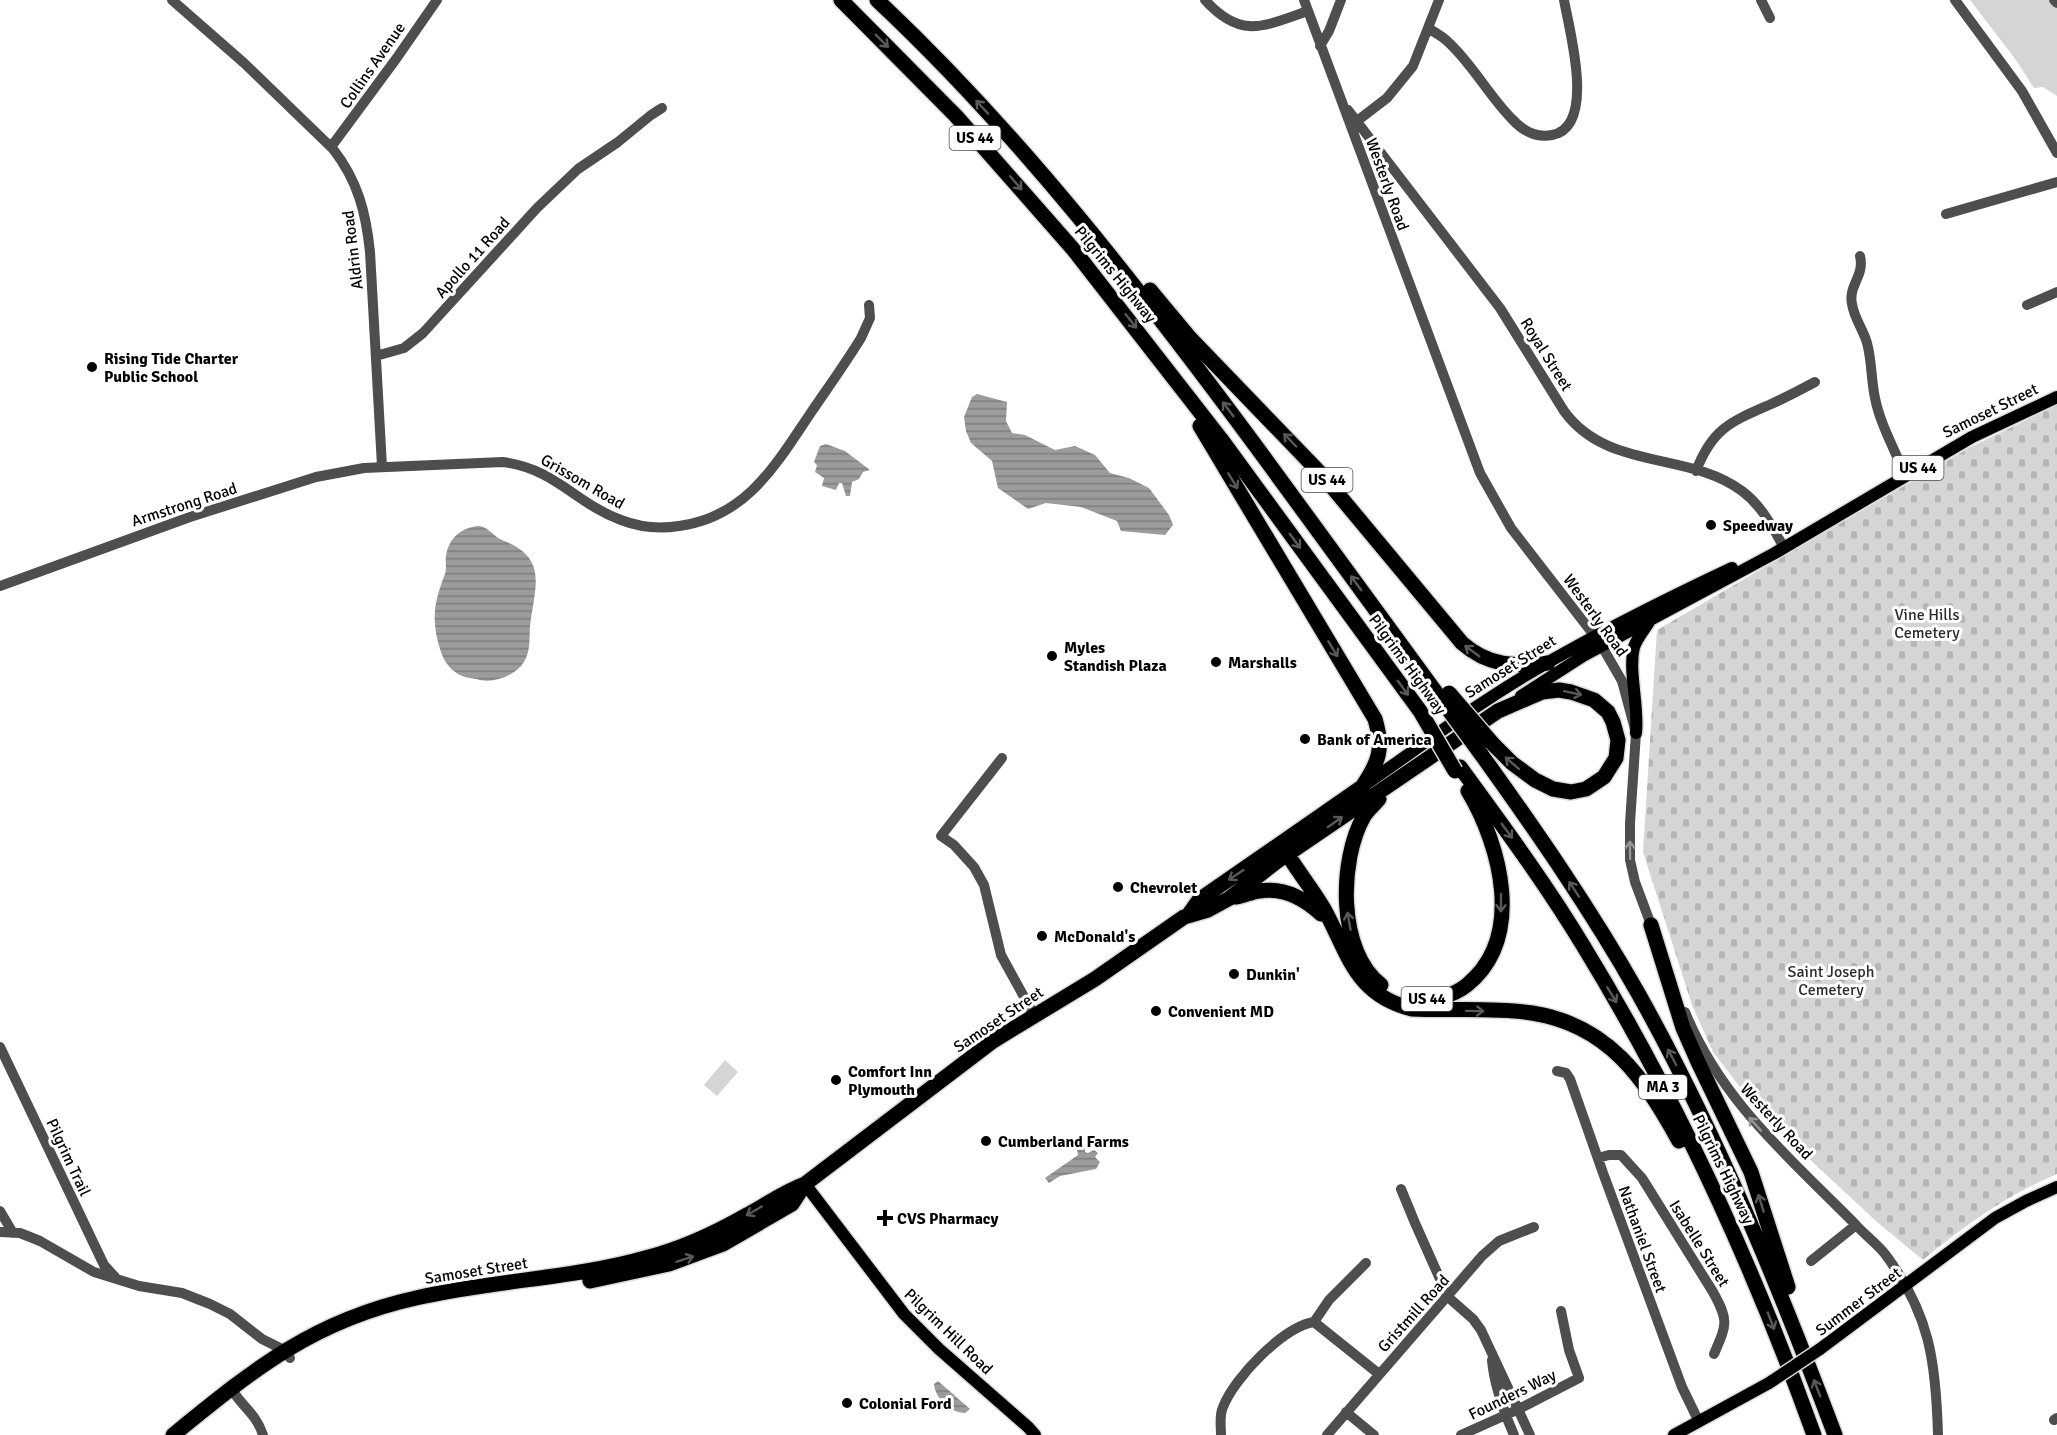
<svg xmlns="http://www.w3.org/2000/svg" width="2057" height="1435" font-family="Signika,sans-serif">
<defs>
<pattern id="cemetery-stones" width="16" height="16" patternUnits="userSpaceOnUse" patternTransform="scale(1.5)"><rect width="16" height="16" fill="#d5d5d5"/><path d="M2 7V4a2 2 0 0 1 4 0v3zM10 15v-3a2 2 0 0 1 4 0v3z" fill="#b5b5b5"/></pattern>
<pattern id="water-rules" width="6" height="5" patternUnits="userSpaceOnUse" patternTransform="scale(1.5)"><rect width="6" height="5" fill="#9c9c9c"/><path d="M0 2.5h6" fill="none" stroke="#7d7d7d"/></pattern>
</defs>
<rect width="100%" height="100%" fill="#fff"/>
<!-- green -->
<path fill="#d5d5d5" d="M 1970,0 L 2057,0 L 2057,96 L 2043,87 L 2034,88 L 2016,60 Z
M 725,1060 L 738,1072 L 717,1096 L 704,1085 Z"/>
<!-- cemetery -->
<path fill="url(#cemetery-stones)" d="M 2057,405 L 2057,1174 C 2007,1195 1965,1225 1923,1260 L 1877,1222 L 1759,1112 L 1713,1052 L 1692,1005 L 1643,852 L 1657,630 L 1969,448 Z"/>
<!-- water -->
<path fill="url(#water-rules)" d="M 977,394 L 1007,402 L 1006,421 L 1012,433 L 1025,435 L 1055,450 L 1075,446 L 1095,455 L 1110,473 L 1129,478 L 1149,488 L 1169,515 L 1173,525 L 1165,535 L 1121,531 L 1117,521 L 1081,507 L 1046,503 L 1028,509 L 998,488 L 992,461 L 971,443 L 966,431 L 964,417 L 972,397 Z
M 826,444 L 845,451 L 870,470 L 863,472 L 859,479 L 852,482 L 850,496 L 846,496 L 842,483 L 839,483 L 836,490 L 822,486 L 824,478 L 815,472 L 817,465 L 814,462 L 820,446 Z
M 480,526 C 491,529 494,537 502,540 C 550,558 534,588 530,627 C 529,642 531,654 521,666 C 511,677 493,683 480,680 C 473,678 464,678 458,674 C 448,668 443,659 440,649 C 431,619 434,602 445,574 C 447,568 445,562 446,556 C 449,537 462,527 480,526 Z
M 1079,1146 L 1084,1146 L 1085,1152 L 1088,1153 L 1094,1150 L 1098,1153 L 1095,1157 L 1100,1162 L 1096,1169 L 1060,1176 L 1049,1183 L 1045,1178 L 1078,1155 L 1077,1150 Z
M 938,1381 L 970,1409 L 965,1413 C 951,1413 935,1398 934,1384 Z"/>
<g fill="none" stroke-linecap="round" stroke-linejoin="round">
<!-- major casing -->
<g stroke="#dbdbdb" stroke-width="15">
<path id="major" d="M 1521,696 L 1583,656 L 1775,553 L 1972,437 L 2057,397
M 1636,733 C 1639,706 1628,671 1634,647 C 1637,638 1644,630 1649,622
M 1366,784 C 1421,746 1475,705 1533,671 C 1598,633 1664,600 1732,568
M 805,1184 L 904,1314 L 939,1349 L 1028,1427 L 1035,1435
M 1820,1349 L 1995,1218 L 2026,1201 L 2057,1187
M 1674,1435 L 1769,1383"/>
</g>
<!-- highway casing -->
<g stroke="#dbdbdb" stroke-width="18">
<path id="highway" d="M 841,0 L 956,116 L 1073,249 L 1221,439 L 1420,711
M 877,0 C 1020,134 1142,292 1258,449 C 1319,532 1380,615 1440,698
M 1150,290 L 1190,338 L 1323,476 L 1462,643 C 1488,666 1515,667 1548,663
M 1481,754 C 1537,832 1591,910 1638,993 C 1717,1134 1778,1284 1835,1435
M 1460,767 C 1503,826 1546,884 1584,947 C 1678,1101 1753,1265 1814,1435
M 1379,799 C 1374,805 1368,810 1364,816 C 1339,860 1337,951 1381,985
M 1285,847 L 1288,855 C 1299,873 1313,890 1324,909 C 1349,954 1354,994 1412,1009 C 1451,1011 1493,1007 1532,1013 C 1609,1025 1644,1078 1679,1141
M 1236,897 C 1244,896 1251,892 1259,891 C 1283,887 1304,898 1321,914
M 1189,914 L 1199,900 L 1362,787 C 1379,762 1384,749 1375,719 L 1200,426
M 1651,925 L 1683,1028 L 1698,1062 L 1751,1172 L 1788,1287
M 1411,998 C 1430,1002 1452,997 1467,985 C 1525,938 1501,846 1468,791
M 590,1281 L 669,1264 L 723,1244 L 792,1204 L 805,1184
M 173,1435 C 253,1370 312,1321 416,1298 C 493,1280 573,1279 649,1257 C 683,1248 715,1233 745,1216 C 766,1205 783,1192 805,1184 L 993,1041 L 1095,979 L 1184,917 L 1208,910 L 1230,898 L 1276,862 L 1498,711 L 1542,692 L 1559,690 L 1571,692 L 1594,700 L 1608,712 L 1613,722 L 1618,740 L 1616,758 L 1604,777 L 1586,789 L 1571,792 L 1553,789 L 1535,780 L 1512,763 L 1492,743"/>
</g>
<!-- minor -->
<path stroke="#4e4e4e" stroke-width="10" d="M 172,0 L 244,63 L 333,149 C 358,181 366,213 370,252 L 382,466
M 1205,0 C 1241,40 1264,26 1308,11
M 1304,0 L 1480,473 L 1511,528 L 1600,643 L 1622,681 L 1636,733 L 1630,823 L 1630,860 L 1635,882 L 1653,930
M 1761,0 L 1770,18
M 1955,0 L 2022,91 L 2057,153
M 2054,0 L 2057,3
M 1428,28 C 1434,32 1442,36 1447,41 C 1471,62 1489,96 1512,119 C 1523,131 1536,138 1552,135 C 1597,127 1569,29 1564,0
M 1320,46 L 1329,31 L 1341,0
M 1348,110 L 1500,308 L 1564,411 C 1607,471 1689,451 1742,491 C 1761,505 1772,526 1783,546
M 1357,121 L 1387,98 L 1413,66 L 1439,0
M 331,147 L 396,59 L 437,0
M 1946,214 L 2057,182
M 1860,256 C 1865,276 1848,285 1852,304 C 1854,318 1863,329 1867,343 C 1872,361 1871,380 1875,398 C 1880,424 1895,450 1905,475
M 2027,305 L 2057,292
M 376,356 L 404,348 L 423,333 L 537,208 L 578,169 L 618,142 L 651,115 L 662,108
M 1696,471 C 1712,429 1730,422 1769,405 C 1785,398 1800,390 1815,382
M 0,586 L 190,517 L 316,477 L 364,468 L 503,462 C 556,469 575,503 621,520 C 639,527 660,529 679,526 C 746,517 775,466 810,414 C 827,389 845,364 861,338 L 870,318 L 869,305
M 1002,758 L 941,836 L 954,845 L 974,867 L 984,885 L 1001,955 L 1034,1015
M 1685,1012 C 1722,1102 1789,1157 1856,1225
M 0,1047 L 93,1242 L 104,1265 L 115,1277
M 1557,1071 L 1566,1073 L 1570,1079 L 1603,1173 L 1682,1387 L 1699,1422
M 1598,1158 L 1609,1155 L 1621,1155 L 1642,1178 L 1713,1292 C 1729,1321 1727,1324 1714,1354
M 1401,1189 L 1415,1223 L 1448,1297 L 1473,1319 L 1481,1330 L 1530,1435
M 0,1211 L 13,1233
M 0,1232 L 20,1233 L 40,1241 L 94,1272 L 139,1286 L 182,1293 L 210,1304 L 230,1314 L 262,1339 L 284,1350 L 290,1358
M 1811,1261 L 1856,1225 C 1865,1235 1877,1244 1885,1254 C 1930,1314 1936,1362 1938,1435
M 1314,1322 L 1329,1300 L 1366,1263
M 1492,1360 C 1494,1385 1504,1412 1514,1435
M 231,1388 C 241,1406 256,1413 263,1435
M 1346,1412 L 1374,1435
M 2054,1420 L 2057,1418
M 1221,1435 C 1221,1426 1219,1415 1223,1407 C 1234,1378 1283,1327 1314,1322 L 1379,1374
M 1327,1435 L 1482,1256 L 1499,1241 L 1534,1227
M 1461,1435 L 1519,1409 L 1579,1378 L 1569,1350 L 1561,1311"/>
<!-- major -->
<use href="#major" stroke="#000" stroke-width="12"/>
<!-- highway -->
<use href="#highway" stroke="#000" stroke-width="15"/>
<!-- major-bridge casing -->
<g stroke="#dbdbdb" stroke-width="15" stroke-linecap="butt">
<path id="major-bridge" d="M 1769,1383 L 1820,1349"/>
</g>
<!-- highway-bridge casing -->
<g stroke="#dbdbdb" stroke-width="18" stroke-linecap="butt">
<path id="highway-bridge" d="M 1449,693 L 1492,743
M 1440,698 L 1481,754
M 1420,711 L 1455,771"/>
</g>
<!-- major-bridge -->
<use href="#major-bridge" stroke="#000" stroke-width="12"/>
<!-- highway-bridge -->
<use href="#highway-bridge" stroke="#000" stroke-width="15"/>
</g>
<!-- one-way arrows -->
<defs><path id="oneway-shaft" d="M-6 0H5M1.5-3L5.5 0L1.5 3" fill="none" stroke-width="1.6" stroke-linecap="round" stroke-linejoin="round" transform="scale(1.5)"/></defs>
<g stroke="#595959">
<use href="#oneway-shaft" transform="translate(882 41) rotate(45)"/>
<use href="#oneway-shaft" transform="translate(982 107) rotate(-133)"/>
<use href="#oneway-shaft" transform="translate(1016 183) rotate(49)"/>
<use href="#oneway-shaft" transform="translate(1131 321) rotate(52)"/>
<use href="#oneway-shaft" transform="translate(1228 409) rotate(-127)"/>
<use href="#oneway-shaft" transform="translate(1290 440) rotate(-134)"/>
<use href="#oneway-shaft" transform="translate(1233 481) rotate(59)"/>
<use href="#oneway-shaft" transform="translate(1295 541) rotate(54)"/>
<use href="#oneway-shaft" transform="translate(1356 583) rotate(-126)"/>
<use href="#oneway-shaft" transform="translate(1333 649) rotate(59)"/>
<use href="#oneway-shaft" transform="translate(1472 651) rotate(-144)"/>
<use href="#oneway-shaft" transform="translate(1403 688) rotate(54)"/>
<use href="#oneway-shaft" transform="translate(1573 693) rotate(12)"/>
<use href="#oneway-shaft" transform="translate(1512 763) rotate(-139)"/>
<use href="#oneway-shaft" transform="translate(1335 822) rotate(-35)"/>
<use href="#oneway-shaft" transform="translate(1507 831) rotate(54)"/>
<use href="#oneway-shaft" transform="translate(1236 875) rotate(146)"/>
<use href="#oneway-shaft" transform="translate(1574 889) rotate(-123)"/>
<use href="#oneway-shaft" transform="translate(1501 903) rotate(90)"/>
<use href="#oneway-shaft" transform="translate(1349 921) rotate(-100)"/>
<use href="#oneway-shaft" transform="translate(1612 995) rotate(59)"/>
<use href="#oneway-shaft" transform="translate(1475 1011) rotate(1)"/>
<use href="#oneway-shaft" transform="translate(1672 1057) rotate(-118)"/>
<use href="#oneway-shaft" transform="translate(1761 1203) rotate(-107)"/>
<use href="#oneway-shaft" transform="translate(754 1211) rotate(150)"/>
<use href="#oneway-shaft" transform="translate(685 1259) rotate(-18)"/>
<use href="#oneway-shaft" transform="translate(1771 1321) rotate(69)"/>
<use href="#oneway-shaft" transform="translate(1817 1388) rotate(-111)"/>
</g>
<g stroke="#959595">
<use href="#oneway-shaft" transform="translate(1630 850) rotate(-91)"/>
<use href="#oneway-shaft" transform="translate(1755 1124) rotate(-132)"/>
</g>
<!-- markers -->
<g fill="#000" stroke="#fff" stroke-width="2">
<circle cx="92" cy="367" r="6"/>
<circle cx="1711" cy="525" r="6"/>
<circle cx="1052" cy="656" r="6"/>
<circle cx="1216" cy="662" r="6"/>
<circle cx="1305" cy="739" r="6"/>
<circle cx="1118" cy="887" r="6"/>
<circle cx="1042" cy="936" r="6"/>
<circle cx="1234" cy="974" r="6"/>
<circle cx="1156" cy="1011" r="6"/>
<circle cx="836" cy="1080" r="6"/>
<circle cx="986" cy="1141" r="6"/>
<path d="M882 1209h6v6h6v6h-6v6h-6v-6h-6v-6h6z"/>
<circle cx="847" cy="1403" r="6"/>
</g>
<g text-anchor="middle" stroke-width="6" stroke-linejoin="round" paint-order="stroke">
<!-- shield labels -->
<g fill="#fff" stroke="#4c4c4c" stroke-width="1.5">
<rect x="949.5" y="126" width="51" height="24" rx="4.5"/>
<rect x="1892.5" y="456" width="51" height="24" rx="4.5"/>
<rect x="1301.5" y="468" width="51" height="24" rx="4.5"/>
<rect x="1401.5" y="987" width="51" height="24" rx="4.5"/>
<rect x="1639" y="1075" width="48" height="24" rx="4.5"/>
</g>
<g font-size="15" font-weight="bold" fill="#000">
<text x="975" y="143">US 44</text>
<text x="1918" y="473">US 44</text>
<text x="1327" y="485">US 44</text>
<text x="1427" y="1004">US 44</text>
<text x="1663" y="1092">MA 3</text>
</g>
<!-- street labels -->
<g font-size="16" fill="#000" stroke="#fff">
<text transform="translate(372 65) rotate(-55)" y="6">Collins Avenue</text>
<text transform="translate(1388 184) rotate(70)" y="6">Westerly Road</text>
<text transform="translate(352 250) rotate(-97)" y="6">Aldrin Road</text>
<text transform="translate(472 257) rotate(-48)" y="6">Apollo 11 Road</text>
<text transform="translate(1116 274) rotate(51)" y="6">Pilgrims Highway</text>
<text transform="translate(1547 354) rotate(58)" y="6">Royal Street</text>
<text transform="translate(1990 410) rotate(-26)" y="6">Samoset Street</text>
<text transform="translate(583 481) rotate(30)" y="6">Grissom Road</text>
<text transform="translate(184 504) rotate(-18)" y="6">Armstrong Road</text>
<text transform="translate(1596 615) rotate(54)" y="6">Westerly Road</text>
<text transform="translate(1408 664) rotate(54)" y="6">Pilgrims Highway</text>
<text transform="translate(1510 666) rotate(-32)" y="6">Samoset Street</text>
<text transform="translate(998 1019) rotate(-34)" y="6">Samoset Street</text>
<text transform="translate(1777 1121) rotate(47)" y="6">Westerly Road</text>
<text transform="translate(69 1157) rotate(65)" y="6">Pilgrim Trail</text>
<text transform="translate(1724 1169) rotate(64)" y="6">Pilgrims Highway</text>
<text transform="translate(1643 1239) rotate(70)" y="6">Nathaniel Street</text>
<text transform="translate(1700 1243) rotate(58)" y="6">Isabelle Street</text>
<text transform="translate(476 1270) rotate(-9)" y="6">Samoset Street</text>
<text transform="translate(1858 1301) rotate(-37)" y="6">Summer Street</text>
<text transform="translate(1413 1313) rotate(-48)" y="6">Gristmill Road</text>
<text transform="translate(949 1331) rotate(44)" y="6">Pilgrim Hill Road</text>
<text transform="translate(1512 1394) rotate(-26)" y="6">Founders Way</text>
</g>
<!-- poi labels -->
<g font-size="16" font-weight="bold" fill="#000" stroke="#fff" text-anchor="start">
<text x="104" y="364">Rising Tide Charter<tspan x="104" dy="18">Public School</tspan></text>
<text x="1723" y="531">Speedway</text>
<text x="1064" y="653">Myles<tspan x="1064" dy="18">Standish Plaza</tspan></text>
<text x="1228" y="668">Marshalls</text>
<text x="1317" y="745">Bank of America</text>
<text x="1130" y="893">Chevrolet</text>
<text x="1054" y="942">McDonald's</text>
<text x="1246" y="980">Dunkin'</text>
<text x="1168" y="1017">Convenient MD</text>
<text x="848" y="1077">Comfort Inn<tspan x="848" dy="18">Plymouth</tspan></text>
<text x="998" y="1147">Cumberland Farms</text>
<text x="897" y="1224">CVS Pharmacy</text>
<text x="859" y="1409">Colonial Ford</text>
</g>
<!-- park labels -->
<g font-size="16" fill="#2c2c2c" stroke="#fff">
<text x="1927" y="620">Vine Hills<tspan x="1927" dy="18">Cemetery</tspan></text>
<text x="1831" y="977">Saint Joseph<tspan x="1831" dy="18">Cemetery</tspan></text>
</g>
</g>
</svg>
